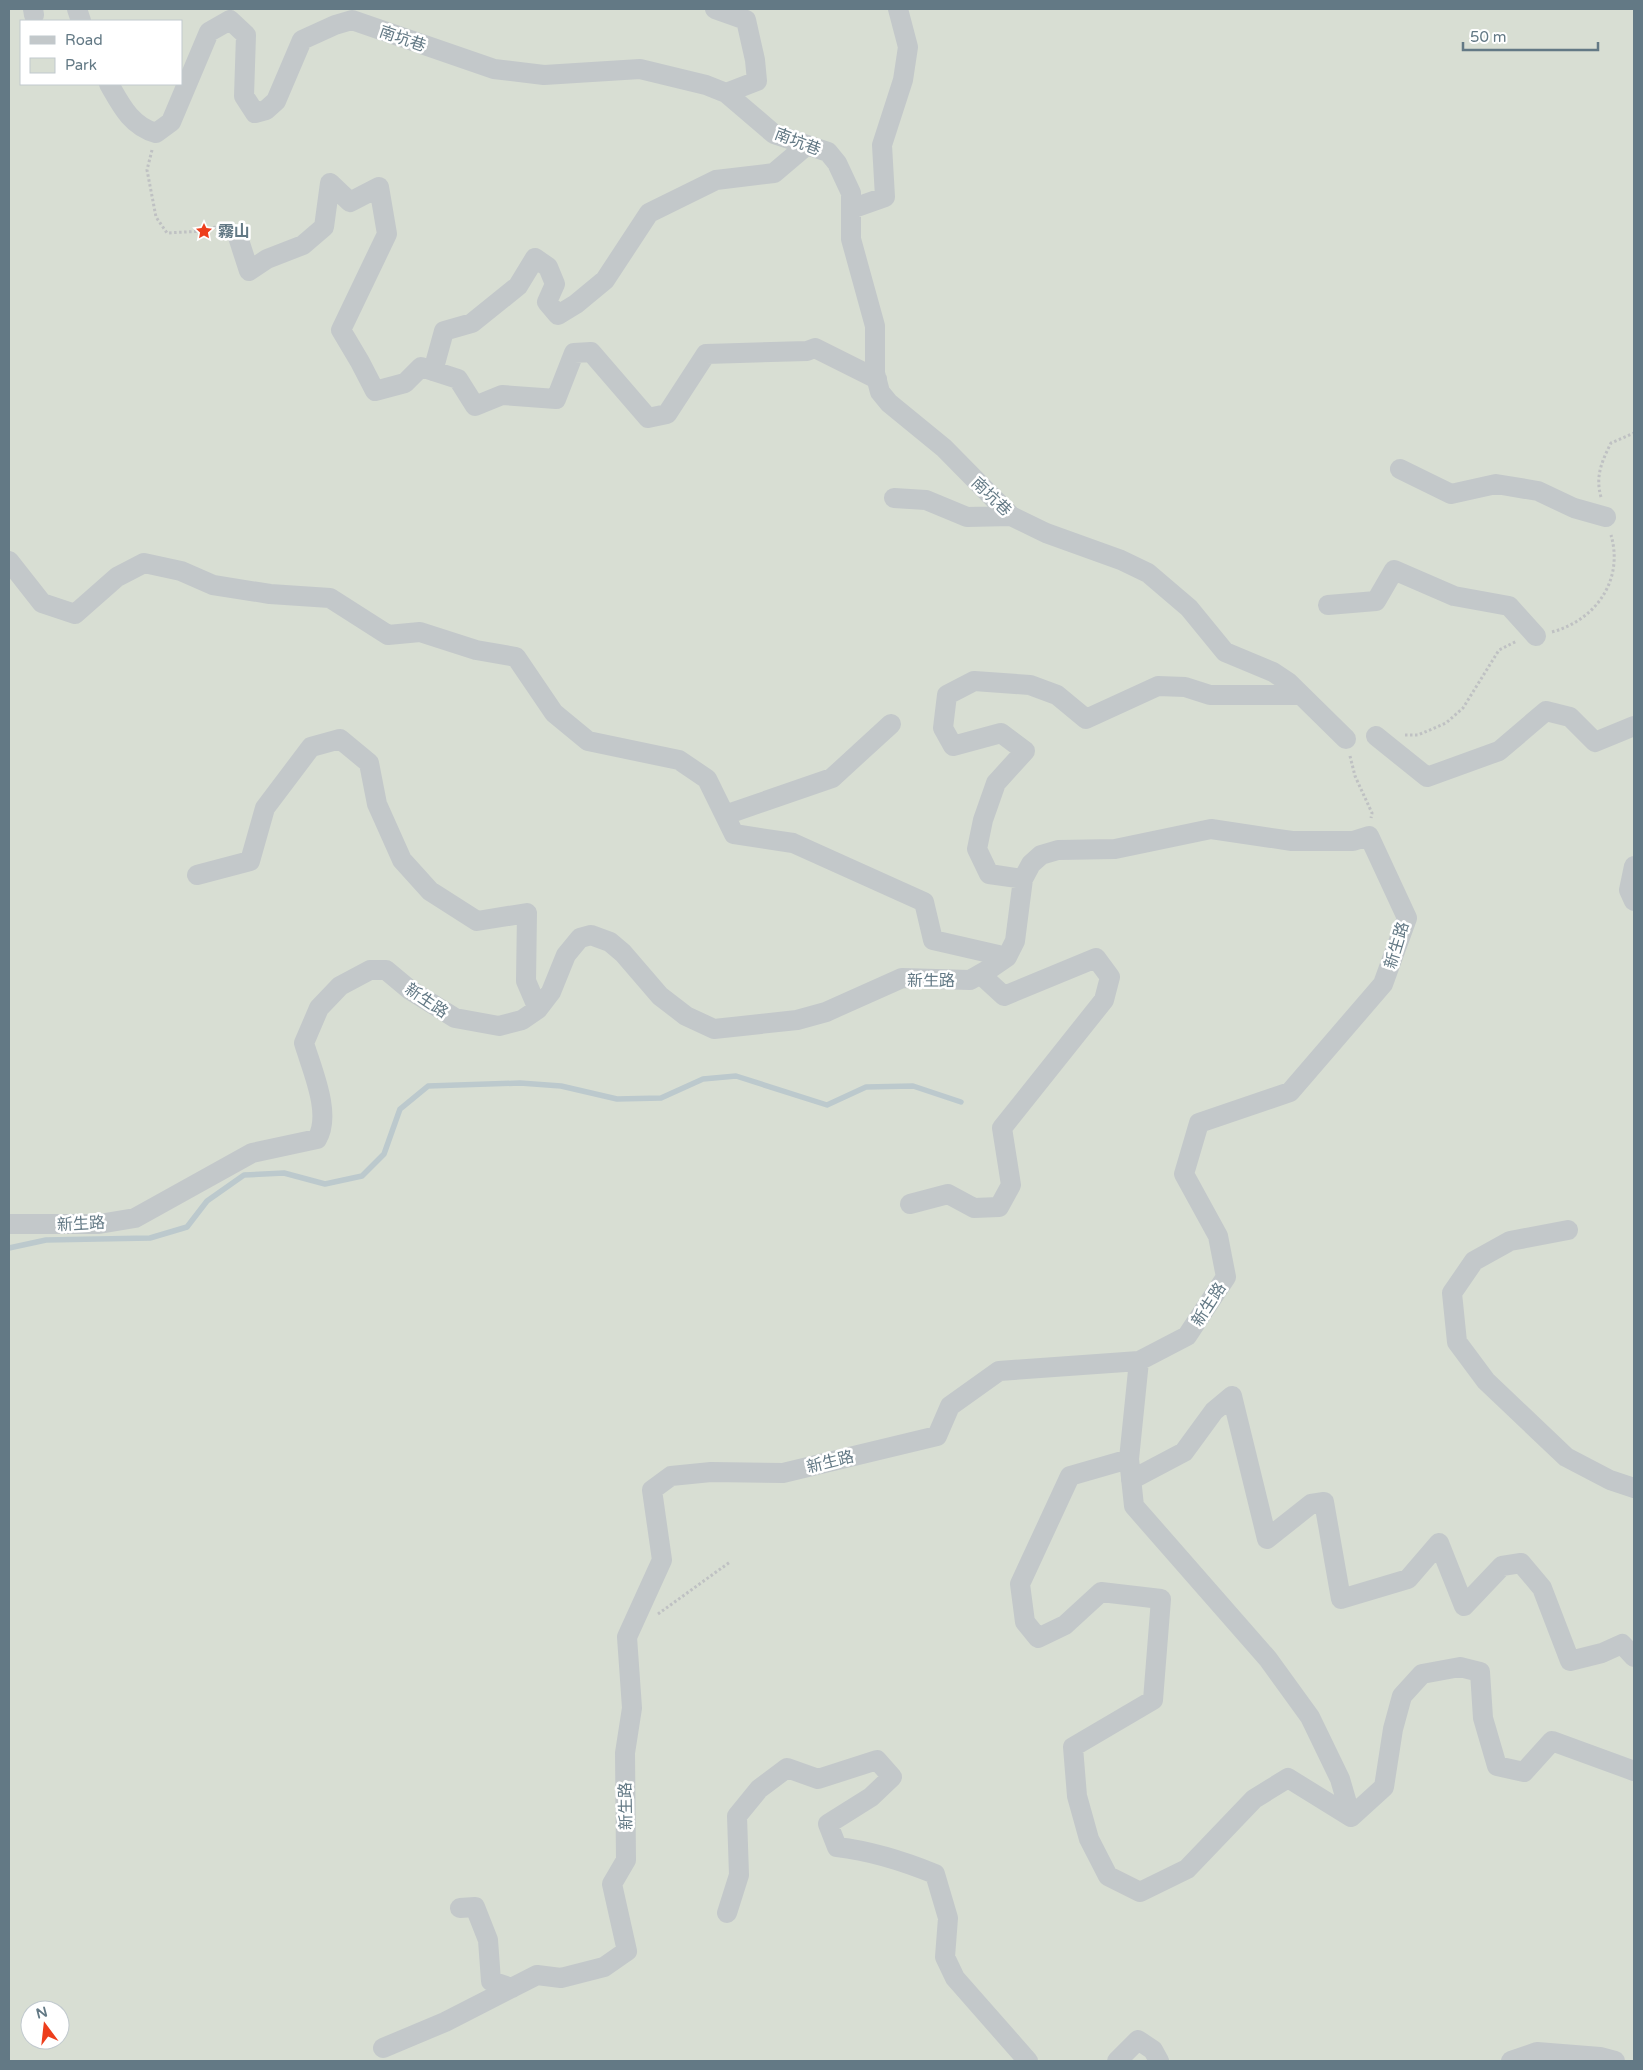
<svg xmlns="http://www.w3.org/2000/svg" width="1643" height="2070" font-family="'Varela Round','Noto Sans TC',sans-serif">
<rect width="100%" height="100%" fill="#f6f6f2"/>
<!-- green -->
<path fill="#d8ded3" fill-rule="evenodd" d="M 9,9 L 1634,9 L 1634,2061 L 9,2061 ZM 21,21 L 181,21 L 181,84 L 21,84 ZM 30,2010 L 60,2010 L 60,2040 L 30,2040 Z"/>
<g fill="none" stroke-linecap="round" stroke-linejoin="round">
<!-- stream -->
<path stroke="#bcc9cd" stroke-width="5.5" d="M 9,1248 L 46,1240 L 150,1238 L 187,1227 L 207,1201 L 244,1175 L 284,1173 L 325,1184 L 362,1176 L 384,1154 L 400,1109 L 428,1086 L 520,1083 L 561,1086 L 617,1099 L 661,1098 L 703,1079 L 736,1076 L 827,1105 L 866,1087 L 913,1086 L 961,1102"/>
<!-- path -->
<path stroke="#bfc1c3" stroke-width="3" stroke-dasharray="2.5 2.5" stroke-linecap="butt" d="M 152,150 L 147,170 L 156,217 L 167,233 L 204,231 L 224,224
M 1601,497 C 1595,476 1602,461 1611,443 L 1634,433
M 1552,632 C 1596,620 1624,580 1611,535
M 1405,735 L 1418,735 L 1446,723 L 1463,708 L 1499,650 L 1517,641
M 1350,756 L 1355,776 L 1372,813 L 1371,818
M 658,1614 L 730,1562"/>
<!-- minor -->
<path stroke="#c3c8ca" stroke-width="20" d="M 33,9 L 34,15
M 77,9 L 81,21
M 715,9 L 746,20 L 755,60 L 757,81 L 726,93
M 109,84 C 121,105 131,126 156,133 L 171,122 L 209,32 L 230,20 L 246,35 L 244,96 L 255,113 L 266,110 L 276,101 L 302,40 L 335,25 L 352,20 L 494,69 L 544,75 L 640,69 L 706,85 L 726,93 L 774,134 L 828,152 L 837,163 L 851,193 L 851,239 L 875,326 L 875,373 L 880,392 L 889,403 L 944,448 L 1011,516 L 1046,533 L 1121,560 L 1148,573 L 1189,608 L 1225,652 L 1273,672 L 1288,682 L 1346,739
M 851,209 L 885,197 L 882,145 L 903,80 L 908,47 L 898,9
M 238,237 L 249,271 L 267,259 L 303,245 L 324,227 L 330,183 L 350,202 L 379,187 L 387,234 L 341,330 L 360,362 L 375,391 L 405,383 L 421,367 L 458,379 L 475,406 L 502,395 L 556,399 L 574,353 L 591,352 L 648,418 L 667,414 L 706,354 L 807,351 L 815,348 L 877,379
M 433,371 L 444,331 L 472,323 L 518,286 L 535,258 L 548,267 L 555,284 L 547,302 L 558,315 L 576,304 L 605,280 L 649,213 L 716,180 L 774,173 L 807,145
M 1400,469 L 1451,494 L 1496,484 L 1538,491 L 1574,508 L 1606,517
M 894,498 L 926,500 L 967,517 L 1011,516
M 9,561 L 42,603 L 75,614 L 117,577 L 144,563 L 181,571 L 213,585 L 270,594 L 330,598 L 388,635 L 420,632 L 476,650 L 516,657 L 554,713 L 588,741 L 679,760 L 707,779 L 734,834 L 793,843 L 924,902 L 933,940 L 1007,957
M 1328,605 L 1376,601 L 1394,570 L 1454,596 L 1509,606 L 1536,636
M 1376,736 L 1427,777 L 1499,751 L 1546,711 L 1570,717 L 1595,742 L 1634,726
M 725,815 L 832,778 L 891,724
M 1634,866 L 1629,890 L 1634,901
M 197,875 L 250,861 L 265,808 L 311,747 L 340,739 L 369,763 L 377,804 L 402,860 L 430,891 L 477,921 L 527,913 L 526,981 L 538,1009
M 1023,879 L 989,874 L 977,849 L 983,820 L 996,783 L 1025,751 L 1001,733 L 953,746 L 943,728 L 947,695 L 974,681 L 1030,685 L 1057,695 L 1086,719 L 1158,686 L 1185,687 L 1210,695 L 1301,695
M 910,1204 L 948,1194 L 974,1208 L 999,1207 L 1011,1185 L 1002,1128 L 1104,1000 L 1110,977 L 1096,958 L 1004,996 L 980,974
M 9,1224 L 99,1224 L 135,1218 L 252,1153 L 317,1139 C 332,1114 312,1070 304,1043 L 319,1008 L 340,986 L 370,970 L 386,970 L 410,990 L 455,1018 L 499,1026 L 522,1020 L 538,1009 L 551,992 L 566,955 L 580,938 L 591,935 L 610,942 L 623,953 L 660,996 L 686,1016 L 714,1029 L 797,1020 L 826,1012 L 902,978 L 970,980 L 991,968 L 1007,957 L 1015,941 L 1023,879 L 1031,864 L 1041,855 L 1058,850 L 1115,849 L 1211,829 L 1292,841 L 1353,841 L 1369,836 L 1407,918 L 1383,984 L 1290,1092 L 1199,1123 L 1184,1174 L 1218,1236 L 1226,1277 L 1187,1336 L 1139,1361 L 999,1371 L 950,1406 L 937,1436 L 783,1473 L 711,1472 L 671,1476 L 652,1490 L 662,1560 L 627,1637 L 632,1708 L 625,1753 L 626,1860 L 612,1884 L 627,1951 L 604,1967 L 561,1978 L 537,1975 L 445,2022 L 383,2048
M 1568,1230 L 1510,1241 L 1474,1261 L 1452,1293 L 1457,1342 L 1486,1381 L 1566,1457 L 1610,1480 L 1634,1488
M 1139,1361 L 1129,1459 L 1134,1506 L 1268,1659 L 1310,1717 L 1340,1779 L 1351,1817 L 1384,1787 L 1393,1729 L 1402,1696 L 1422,1674 L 1460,1667 L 1480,1672 L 1483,1718 L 1497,1766 L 1524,1772 L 1552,1741 L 1634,1771
M 1129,1459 L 1070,1476 L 1020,1584 L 1025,1622 L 1038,1638 L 1065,1625 L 1101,1592 L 1161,1599 L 1153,1700 L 1073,1747 L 1077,1796 L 1089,1839 L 1108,1876 L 1140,1892 L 1187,1869 L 1254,1799 L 1288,1778 L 1351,1817
M 1131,1480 L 1184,1452 L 1214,1411 L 1232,1396 L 1267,1539 L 1311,1504 L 1324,1502 L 1341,1599 L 1408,1579 L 1439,1543 L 1464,1606 L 1502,1566 L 1521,1563 L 1542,1588 L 1570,1661 L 1602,1653 L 1622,1644 L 1634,1657
M 460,1908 L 475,1907 L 488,1940 L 491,1981 L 512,1988
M 727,1913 L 739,1875 L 737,1816 L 759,1789 L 787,1768 L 818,1779 L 877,1760 L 892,1777 L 871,1797 L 828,1824 L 837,1847 C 872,1851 903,1861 935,1874 L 948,1918 L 945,1957 L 955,1978 L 1028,2061
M 1117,2061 L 1138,2040 L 1153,2050 L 1159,2061
M 1511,2061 L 1537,2052 L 1600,2057 L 1615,2061"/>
</g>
<!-- icons -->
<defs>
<g id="sight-bare" transform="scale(1.35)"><path d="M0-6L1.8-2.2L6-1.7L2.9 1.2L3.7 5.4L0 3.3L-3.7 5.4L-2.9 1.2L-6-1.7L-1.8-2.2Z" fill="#ed3e1c" stroke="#fff" stroke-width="2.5" paint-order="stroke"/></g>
</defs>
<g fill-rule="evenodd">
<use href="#sight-bare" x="204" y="231"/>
</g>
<g text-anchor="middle" stroke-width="5" stroke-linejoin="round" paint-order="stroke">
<!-- street labels -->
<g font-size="16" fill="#637985" stroke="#fff">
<text transform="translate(403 38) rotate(19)" y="6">南坑巷</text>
<text transform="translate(798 141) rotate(21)" y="6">南坑巷</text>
<text transform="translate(992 496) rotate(44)" y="6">南坑巷</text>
<text transform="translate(1396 945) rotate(-73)" y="6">新生路</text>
<text x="931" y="986">新生路</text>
<text transform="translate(427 1000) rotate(34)" y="6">新生路</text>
<text transform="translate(81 1223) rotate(-3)" y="6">新生路</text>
<text transform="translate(1208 1304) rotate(-57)" y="6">新生路</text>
<text transform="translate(830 1461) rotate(-14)" y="6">新生路</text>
<text transform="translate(625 1806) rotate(-91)" y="6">新生路</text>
</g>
<!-- poi labels -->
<g font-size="16" font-weight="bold" fill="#637985" stroke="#fff" text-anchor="start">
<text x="218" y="237">霧山</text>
</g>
</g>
<!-- border -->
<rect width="1643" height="2070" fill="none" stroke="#637985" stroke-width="20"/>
<!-- legend -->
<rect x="20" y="20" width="162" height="65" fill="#ffffff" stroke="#c1c9ce"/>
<rect x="30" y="36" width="25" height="8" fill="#c3c8ca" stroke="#c1c9ce"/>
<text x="65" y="45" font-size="15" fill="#637985">Road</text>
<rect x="30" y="58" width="25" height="15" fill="#d8ded3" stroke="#c1c9ce"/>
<text x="65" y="70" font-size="15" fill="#637985">Park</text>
<!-- north arrow -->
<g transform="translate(45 2025) rotate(345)"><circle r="24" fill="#ffffff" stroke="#c1c9ce"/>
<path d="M0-4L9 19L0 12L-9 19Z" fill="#ed3e1c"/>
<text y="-8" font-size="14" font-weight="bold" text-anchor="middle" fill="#637985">N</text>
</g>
<!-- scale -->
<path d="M1463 42v8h135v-8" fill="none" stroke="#637985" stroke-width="2.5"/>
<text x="1470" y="42" font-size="15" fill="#637985" stroke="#ffffff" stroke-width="4" paint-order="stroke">50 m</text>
</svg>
